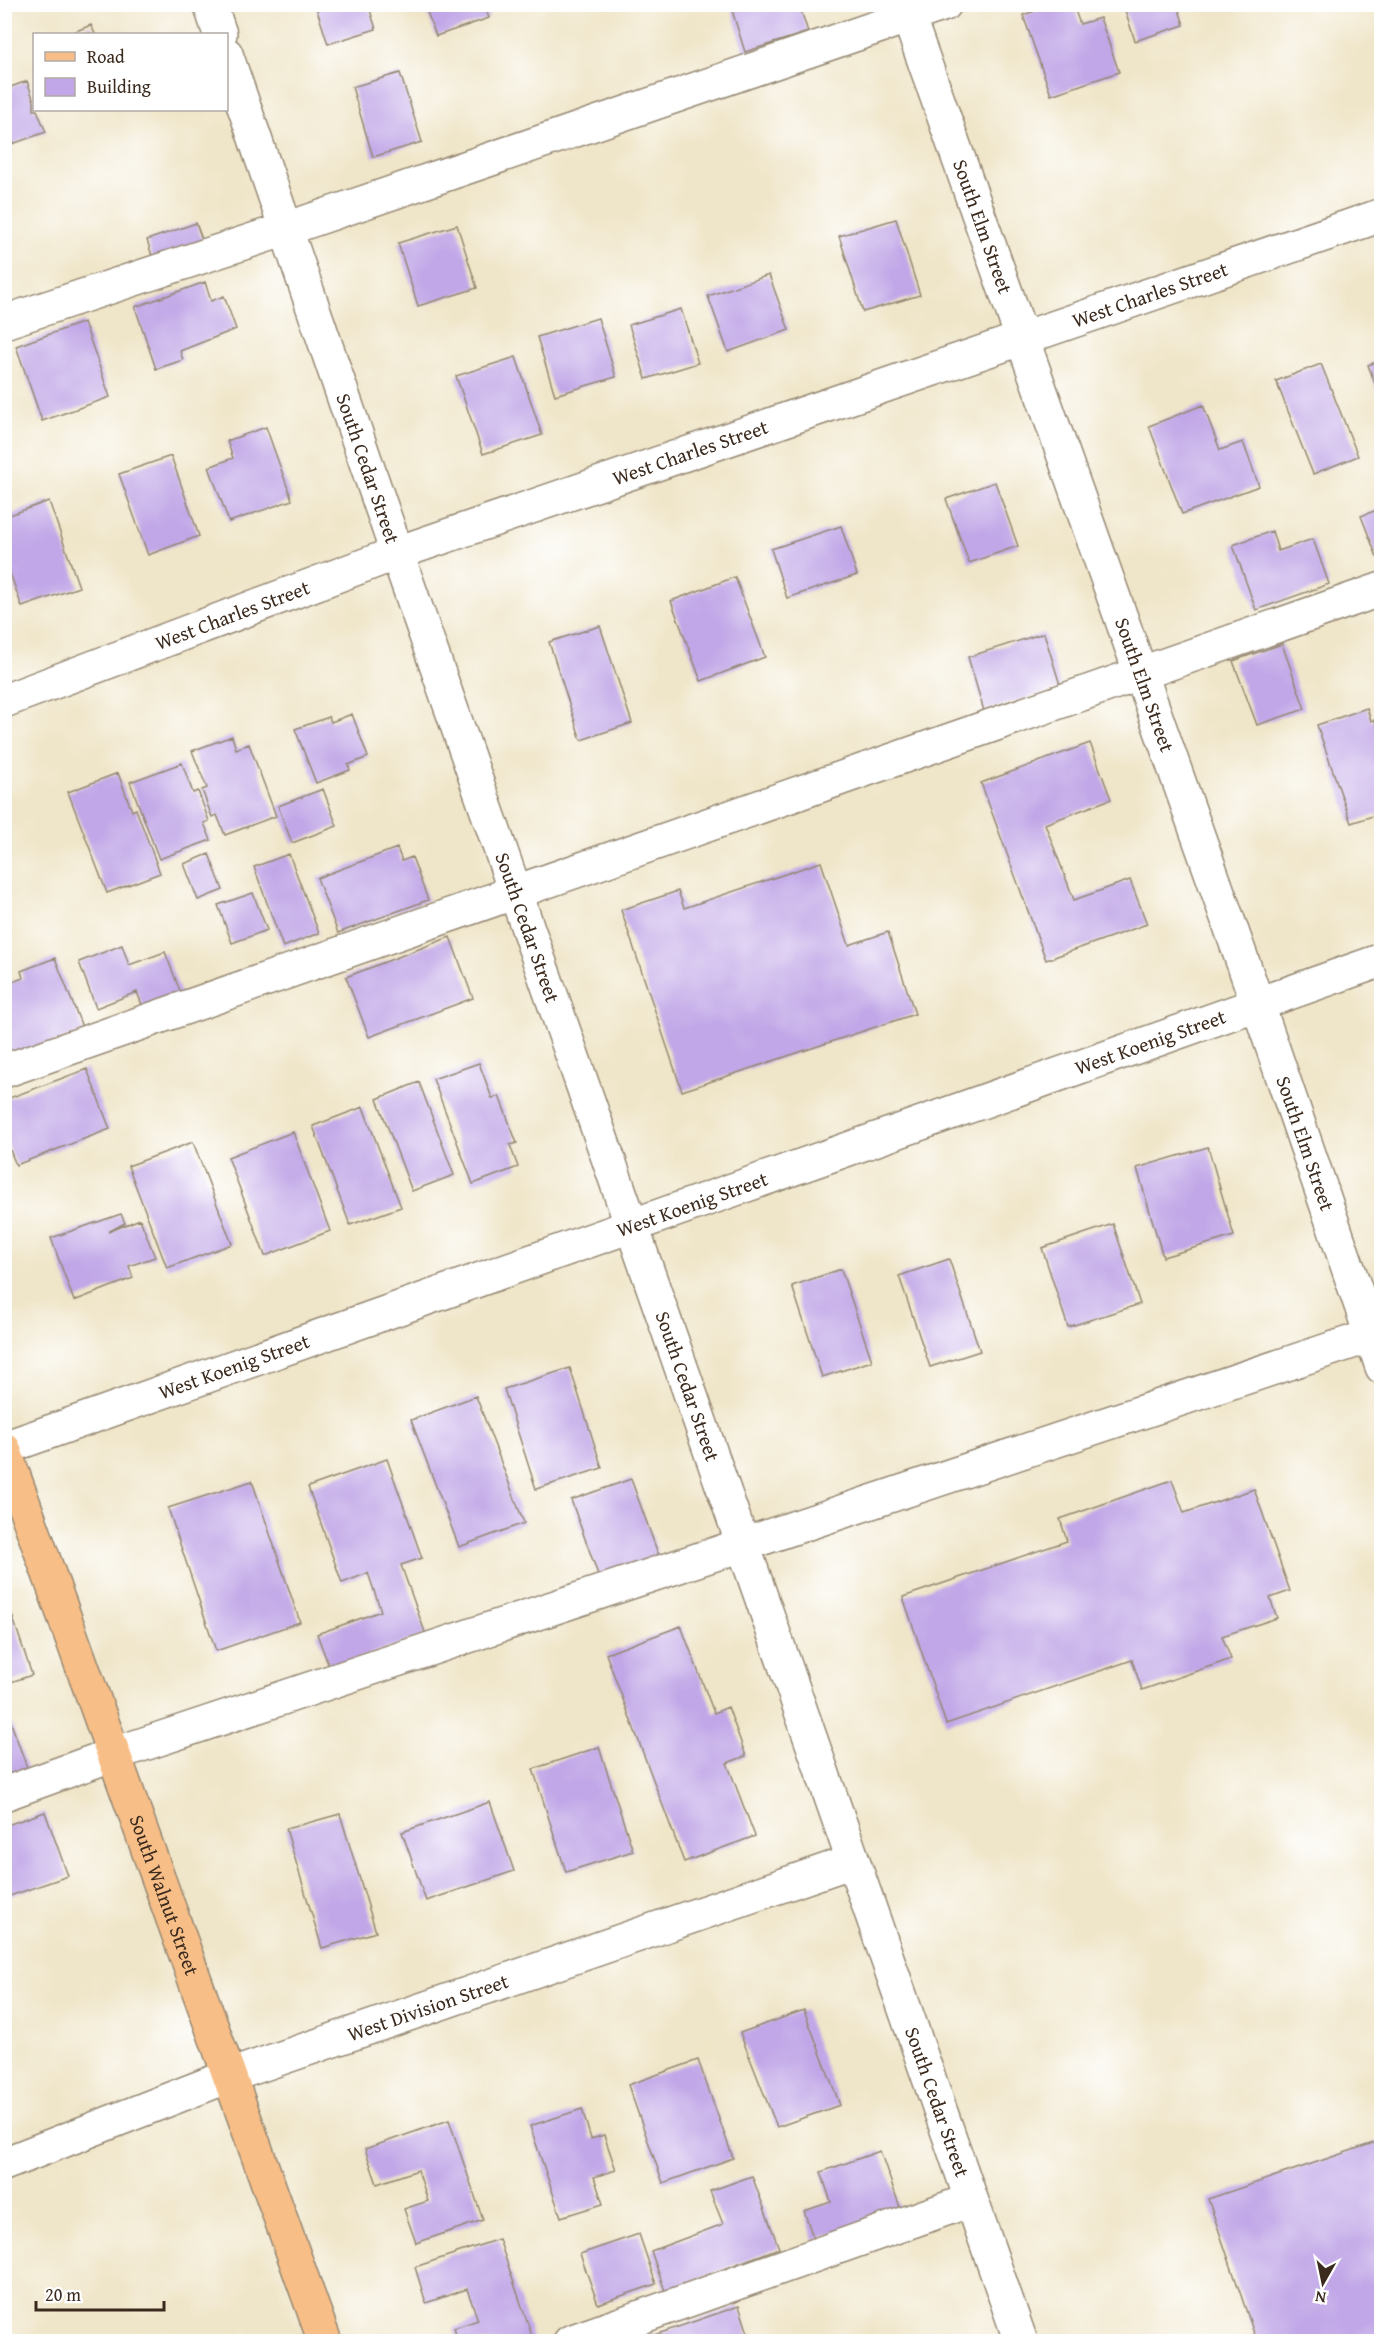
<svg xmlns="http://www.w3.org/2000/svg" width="1386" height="2346" font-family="'Gentium Book Plus',serif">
<rect width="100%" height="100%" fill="#fff"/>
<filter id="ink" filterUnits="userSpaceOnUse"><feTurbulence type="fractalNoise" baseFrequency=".0167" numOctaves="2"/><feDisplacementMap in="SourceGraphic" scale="12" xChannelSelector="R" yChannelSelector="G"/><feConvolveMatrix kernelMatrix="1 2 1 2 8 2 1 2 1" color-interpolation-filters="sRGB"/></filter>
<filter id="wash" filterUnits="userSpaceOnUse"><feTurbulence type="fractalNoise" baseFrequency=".008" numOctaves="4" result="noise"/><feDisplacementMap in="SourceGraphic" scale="24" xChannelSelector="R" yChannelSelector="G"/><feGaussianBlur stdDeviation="1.35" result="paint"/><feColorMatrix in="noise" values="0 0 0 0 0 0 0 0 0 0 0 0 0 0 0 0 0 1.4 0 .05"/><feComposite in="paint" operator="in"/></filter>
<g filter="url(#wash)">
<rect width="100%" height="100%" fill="#efe5c8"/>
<g id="blocks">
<!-- building -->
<path fill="#c1a7e7" d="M 315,4 L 368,4 L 376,29 L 328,44 Z
M 424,4 L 484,4 L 489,18 L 436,36 Z
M 730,4 L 799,4 L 808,32 L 745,52 Z
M 1123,4 L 1177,4 L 1184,25 L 1135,41 Z
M 1053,5 L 1073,5 L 1080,24 L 1100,18 L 1119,72 L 1051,95 L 1023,15 Z
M 91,25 L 95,34 L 69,34 Z
M 400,73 L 422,142 L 373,157 L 352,87 Z
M 4,79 L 8,88 L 27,81 L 34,101 L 34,110 L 37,110 L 46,132 L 4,147 Z
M 896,219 L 920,295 L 863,312 L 839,236 Z
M 196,223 L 203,242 L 153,259 L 147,240 Z
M 457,225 L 477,288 L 418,306 L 398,243 Z
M 769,275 L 789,330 L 728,352 L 708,296 Z
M 205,282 L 211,301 L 224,296 L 236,329 L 180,351 L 183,360 L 156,369 L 135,307 Z
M 681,309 L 698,363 L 646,379 L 629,325 Z
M 598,318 L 616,377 L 555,395 L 537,337 Z
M 84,322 L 110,397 L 42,421 L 16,346 Z
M 516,357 L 542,435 L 483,454 L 456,376 Z
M 1382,360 L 1382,400 L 1381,400 L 1368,365 Z
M 1321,364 L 1358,456 L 1313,474 L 1276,381 Z
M 1203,405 L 1220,450 L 1243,442 L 1259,486 L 1182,514 L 1149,426 Z
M 266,427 L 292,500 L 229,522 L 209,467 L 233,458 L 227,441 Z
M 171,456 L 199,536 L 148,555 L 119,474 Z
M 995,482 L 1018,546 L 969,563 L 946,499 Z
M 49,501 L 79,587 L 22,607 L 4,556 L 4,517 Z
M 1382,508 L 1382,555 L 1377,557 L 1361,516 Z
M 841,526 L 857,575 L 787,598 L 771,549 Z
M 1272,531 L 1278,551 L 1313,539 L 1329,584 L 1256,610 L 1233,545 Z
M 735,577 L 765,657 L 701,681 L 671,601 Z
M 600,626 L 632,723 L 581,740 L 549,642 Z
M 1044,633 L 1061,688 L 984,711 L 968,657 Z
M 1282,644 L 1305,709 L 1257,725 L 1233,661 Z
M 1367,708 L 1371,721 L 1375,720 L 1382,740 L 1382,813 L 1351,823 L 1317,725 Z
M 352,714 L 368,757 L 348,765 L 350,770 L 316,783 L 295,729 L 329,717 L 331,722 Z
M 232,736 L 236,749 L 249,744 L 276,816 L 225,835 L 217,815 L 212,817 L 202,790 L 207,788 L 192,751 Z
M 1090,743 L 1111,799 L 1045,824 L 1074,900 L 1130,880 L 1147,924 L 1046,960 L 981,783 Z
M 182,763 L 193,793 L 198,791 L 209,821 L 204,823 L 211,840 L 159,859 L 130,782 Z
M 118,773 L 132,811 L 136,809 L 160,873 L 107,893 L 68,792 Z
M 323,789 L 337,826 L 292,843 L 278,806 Z
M 397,848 L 402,861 L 412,857 L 428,900 L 338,933 L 317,878 Z
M 209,854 L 223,890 L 198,900 L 184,864 Z
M 289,854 L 319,933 L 283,947 L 254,867 Z
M 821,862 L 849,945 L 888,932 L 915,1014 L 682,1091 L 621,910 L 678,891 L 684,908 Z
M 253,893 L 267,930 L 232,943 L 218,905 Z
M 450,937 L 473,998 L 369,1037 L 346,977 Z
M 122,945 L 129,965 L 165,952 L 182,996 L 144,1010 L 137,992 L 96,1008 L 79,962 Z
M 55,958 L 84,1032 L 4,1062 L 4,985 L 23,978 L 21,971 Z
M 479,1063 L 492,1098 L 499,1096 L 517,1143 L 510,1145 L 518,1167 L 473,1184 L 433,1079 Z
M 87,1069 L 110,1129 L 16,1165 L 4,1135 L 4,1100 Z
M 419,1082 L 454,1175 L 412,1191 L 377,1099 Z
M 363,1107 L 401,1207 L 350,1225 L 313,1126 Z
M 293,1132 L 330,1231 L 265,1256 L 228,1157 Z
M 193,1142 L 232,1244 L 167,1268 L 128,1166 Z
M 1208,1147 L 1234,1236 L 1163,1257 L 1137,1168 Z
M 121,1214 L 125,1223 L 108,1232 L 140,1219 L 155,1257 L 129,1266 L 133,1278 L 74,1301 L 51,1238 Z
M 1113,1224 L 1140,1304 L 1068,1327 L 1042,1248 Z
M 949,1259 L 980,1351 L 930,1367 L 899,1276 Z
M 841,1269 L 872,1361 L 822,1377 L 792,1286 Z
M 570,1368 L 602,1468 L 536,1489 L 504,1389 Z
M 476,1396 L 524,1523 L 459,1547 L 411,1420 Z
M 387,1459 L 422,1558 L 401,1565 L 426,1635 L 330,1669 L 317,1634 L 381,1611 L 368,1573 L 342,1583 L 308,1487 Z
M 631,1479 L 660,1559 L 600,1580 L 571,1500 Z
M 1172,1480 L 1184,1513 L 1254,1489 L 1290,1591 L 1270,1598 L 1277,1618 L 1222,1636 L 1231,1659 L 1142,1690 L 1132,1660 L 946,1724 L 903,1597 L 1067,1541 L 1060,1519 Z
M 252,1481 L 300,1622 L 216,1651 L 168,1508 Z
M 5,1594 L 32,1675 L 5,1684 Z
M 681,1626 L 714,1713 L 728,1707 L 746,1756 L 727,1763 L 755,1836 L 684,1862 L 606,1654 Z
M 4,1703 L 31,1779 L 4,1788 Z
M 599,1747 L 633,1851 L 566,1872 L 533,1769 Z
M 490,1802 L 514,1871 L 426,1901 L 402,1832 Z
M 45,1812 L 68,1876 L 4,1898 L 4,1826 Z
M 340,1814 L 376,1932 L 322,1948 L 286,1829 Z
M 804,2010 L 840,2105 L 777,2127 L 740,2033 Z
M 698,2060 L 733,2158 L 663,2183 L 628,2085 Z
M 582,2109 L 591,2139 L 604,2135 L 616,2170 L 594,2177 L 603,2204 L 561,2217 L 530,2126 Z
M 449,2120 L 483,2220 L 416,2243 L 404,2209 L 428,2201 L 418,2170 L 377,2184 L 365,2149 Z
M 1382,2140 L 1382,2338 L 1370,2342 L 1257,2342 L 1208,2199 Z
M 880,2151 L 901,2210 L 814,2240 L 804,2211 L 831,2202 L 821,2172 Z
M 752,2176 L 779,2248 L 665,2291 L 651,2251 L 723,2224 L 710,2191 Z
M 639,2234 L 656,2284 L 598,2304 L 580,2254 Z
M 499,2239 L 533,2339 L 525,2342 L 458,2342 L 454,2328 L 478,2320 L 467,2289 L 426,2303 L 415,2267 Z
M 739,2306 L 751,2342 L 637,2342 L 637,2341 Z"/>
</g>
</g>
<g filter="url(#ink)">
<use href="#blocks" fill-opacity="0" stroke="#958873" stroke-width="1.5"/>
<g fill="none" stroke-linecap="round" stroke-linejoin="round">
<!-- minor casing -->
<g stroke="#958873" stroke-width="36">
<g id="minor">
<path d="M 210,4 L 220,34"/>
<path id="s1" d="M 904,4 L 1258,1005 L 1382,1367"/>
<path id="s2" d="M 226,54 L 397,553 L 1021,2342"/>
<path d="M 4,322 L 286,229 L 945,4"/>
<path id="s3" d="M 4,701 L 397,553 L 1382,215"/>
<path d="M 4,1071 L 1382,589"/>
<path id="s4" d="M 4,1448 L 1382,960"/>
<path d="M 4,1794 L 114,1754 L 1382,1332"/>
<path id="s5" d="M 4,2164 L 229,2076 L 853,1861"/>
<path d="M 570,2342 L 971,2200"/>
</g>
</g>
<!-- major casing -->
<g stroke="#958873" stroke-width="36">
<g id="major">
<path id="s6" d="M 4,1449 L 325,2342"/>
</g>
</g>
<!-- minor -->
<use href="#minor" stroke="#fff" stroke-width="33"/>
<!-- major -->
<use href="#major" stroke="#f7be87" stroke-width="33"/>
</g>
</g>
<g text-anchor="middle" stroke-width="5" stroke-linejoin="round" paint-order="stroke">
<!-- street labels -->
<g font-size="20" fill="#3b2a1e" stroke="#fff">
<text dy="7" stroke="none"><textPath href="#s1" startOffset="236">South Elm Street</textPath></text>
<text dy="7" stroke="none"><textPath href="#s3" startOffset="1216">West Charles Street</textPath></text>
<text dy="7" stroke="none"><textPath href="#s3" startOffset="730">West Charles Street</textPath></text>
<text dy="7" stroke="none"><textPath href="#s2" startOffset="438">South Cedar Street</textPath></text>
<text dy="7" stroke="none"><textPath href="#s3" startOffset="244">West Charles Street</textPath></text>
<text dy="7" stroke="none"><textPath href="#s1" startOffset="722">South Elm Street</textPath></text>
<text dy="7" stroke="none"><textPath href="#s2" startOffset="924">South Cedar Street</textPath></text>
<text dy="7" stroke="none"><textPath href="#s4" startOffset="1216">West Koenig Street</textPath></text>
<text dy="7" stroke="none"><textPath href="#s1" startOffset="1208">South Elm Street</textPath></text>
<text dy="7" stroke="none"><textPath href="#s4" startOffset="730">West Koenig Street</textPath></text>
<text dy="7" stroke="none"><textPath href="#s4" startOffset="244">West Koenig Street</textPath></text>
<text dy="7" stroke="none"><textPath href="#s2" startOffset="1410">South Cedar Street</textPath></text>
<text dy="7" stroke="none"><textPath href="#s6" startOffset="474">South Walnut Street</textPath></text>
<text dy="7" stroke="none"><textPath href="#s5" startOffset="452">West Division Street</textPath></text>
<text dy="7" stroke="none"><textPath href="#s2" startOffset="2168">South Cedar Street</textPath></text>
</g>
</g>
<!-- margin -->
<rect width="1386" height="2346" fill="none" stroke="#fff" stroke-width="24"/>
<!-- legend -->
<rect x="33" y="33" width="195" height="78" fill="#ffffff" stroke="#b1aaa5" stroke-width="1.5"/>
<rect x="45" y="52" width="30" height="9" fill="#f7be87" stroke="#b1aaa5" stroke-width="1.5"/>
<text x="87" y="63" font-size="18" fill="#3b2a1e">Road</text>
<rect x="45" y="78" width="30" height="18" fill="#c1a7e7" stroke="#b1aaa5" stroke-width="1.5"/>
<text x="87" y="93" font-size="18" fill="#3b2a1e">Building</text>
<!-- north arrow -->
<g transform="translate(1323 2283) rotate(189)" stroke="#ffffff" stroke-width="4.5" paint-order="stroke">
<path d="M0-4.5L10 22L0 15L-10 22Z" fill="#3b2a1e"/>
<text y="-9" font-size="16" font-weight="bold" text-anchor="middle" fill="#3b2a1e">N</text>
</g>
<!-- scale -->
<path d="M36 2301v9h128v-9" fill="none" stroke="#3b2a1e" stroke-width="3"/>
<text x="45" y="2301" font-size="18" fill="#3b2a1e" stroke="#ffffff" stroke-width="4.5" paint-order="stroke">20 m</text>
</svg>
